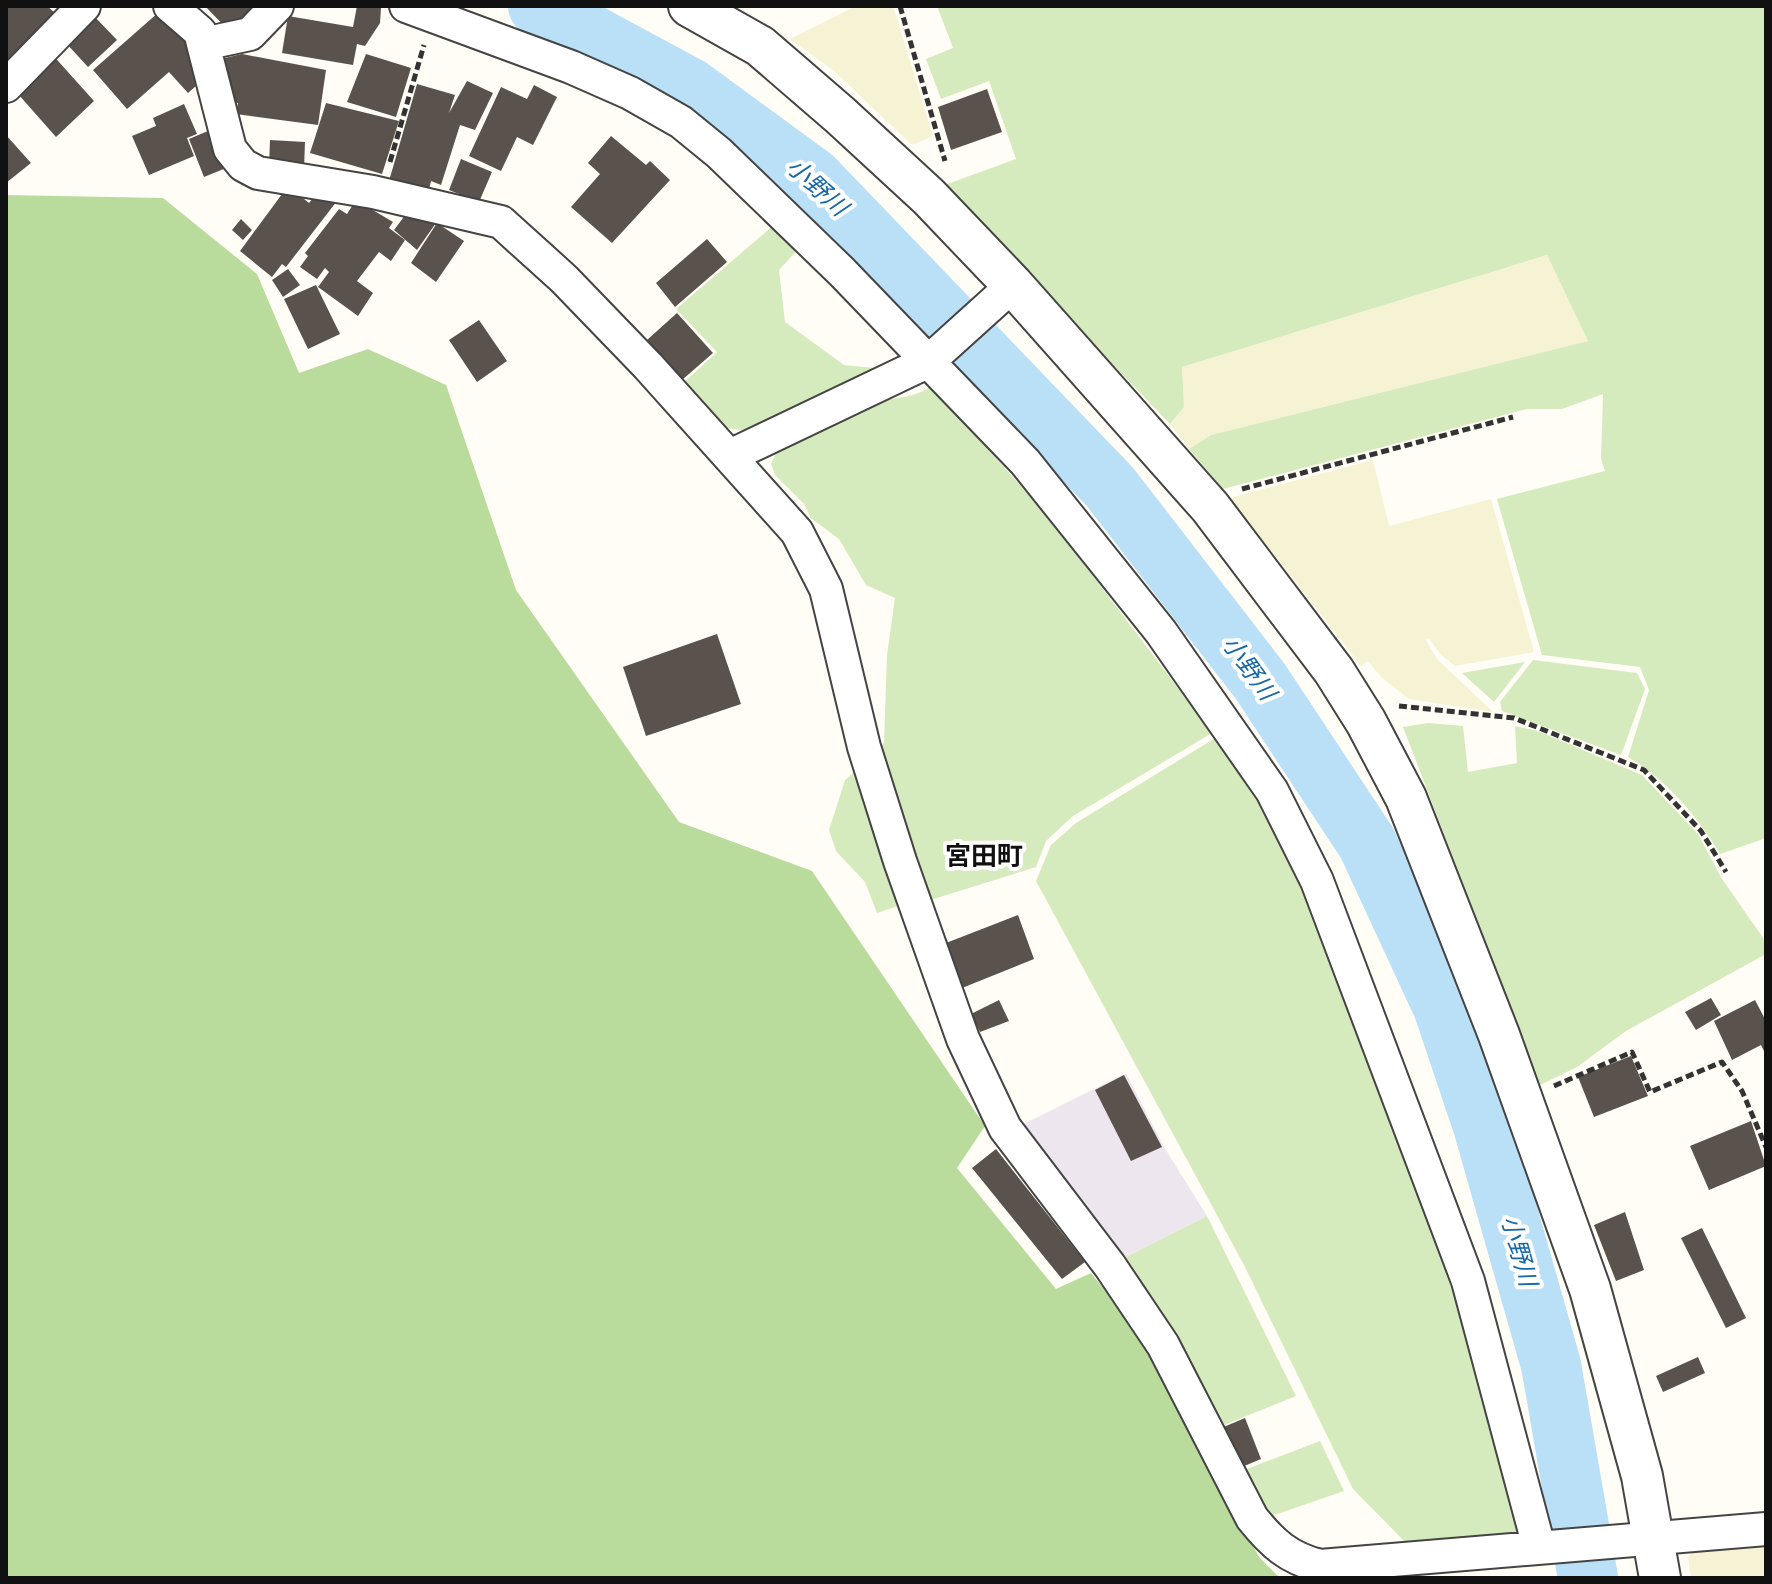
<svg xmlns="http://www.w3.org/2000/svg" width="1772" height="1584" font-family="'IBM Plex Serif','Noto Sans JP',serif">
<rect width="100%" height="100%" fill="#fffdf5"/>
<!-- industrial -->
<path fill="#eee6ef" d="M 1126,1073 L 1164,1147 L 1207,1216 L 1116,1262 L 1016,1128 Z"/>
<!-- farmland -->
<path fill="#f6f3d4" d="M 856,6 L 893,6 L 933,136 L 912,145 L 833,70 L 790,39 Z
M 1547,255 L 1588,341 L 1211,435 L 1189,449 L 1170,424 L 1184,407 L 1182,367 Z
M 1373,460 L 1389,526 L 1491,499 L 1534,652 L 1455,666 L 1440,654 L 1429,638 L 1425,639 L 1438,660 L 1493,712 L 1409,699 L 1382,678 L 1368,661 L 1361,666 L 1230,498 Z
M 1766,1541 L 1766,1578 L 1691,1578 L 1688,1557 L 1696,1546 Z"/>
<!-- green -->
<path fill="#d5ebbd" d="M 937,6 L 1766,6 L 1766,838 L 1720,854 C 1698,817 1666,779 1628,757 L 1649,690 L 1640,667 L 1542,655 L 1497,499 L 1605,471 L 1601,459 L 1603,394 L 1562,409 L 1527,409 L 1223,489 L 1189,449 L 1211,435 L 1588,341 L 1547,255 L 1182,367 L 1184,407 L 1170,424 L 942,186 L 1016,159 L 989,81 L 941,99 L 926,59 L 953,48 Z
M 775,224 L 799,248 L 779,270 L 785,322 L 844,365 L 885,369 L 750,431 L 718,427 L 680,386 L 717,352 L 676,309 Z
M 931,386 L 1046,514 L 1212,733 L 1073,816 L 1046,841 L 1036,867 L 924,902 L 875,758 L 884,742 L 887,655 L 895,598 L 866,585 L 839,539 L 811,518 L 804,504 L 775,475 L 771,464 L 780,445 L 803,433 L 812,437 C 826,422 851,409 871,403 C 891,397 915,399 931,386 Z
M 1533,660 L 1637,673 L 1645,689 L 1621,755 L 1502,711 L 1500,702 Z
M 1525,662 L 1494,702 L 1462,673 Z
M 1428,723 L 1463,726 L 1468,772 L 1517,763 L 1515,726 L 1538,731 L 1642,775 L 1698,834 L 1722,879 L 1766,942 L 1766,954 L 1626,1031 L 1577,1067 L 1540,1085 L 1403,727 Z
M 1217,737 L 1256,796 L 1310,901 L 1447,1267 L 1519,1536 L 1409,1546 L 1353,1489 L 1244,1265 L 1036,881 L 1051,845 L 1076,823 Z
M 857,770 L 904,904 L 877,913 L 865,882 L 836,851 L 829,830 L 845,780 Z
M 1207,1216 L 1296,1396 L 1214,1429 L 1116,1262 Z
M 1320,1441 L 1344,1491 L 1266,1518 L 1239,1472 Z"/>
<!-- forest -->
<path fill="#b9dc9c" d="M 6,195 L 163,198 L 257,274 L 299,373 L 368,349 L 446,385 L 516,590 L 679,822 L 812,871 L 985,1126 L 957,1168 L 1056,1289 L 1091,1273 L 1131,1323 L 1259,1557 L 1280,1578 L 6,1578 Z"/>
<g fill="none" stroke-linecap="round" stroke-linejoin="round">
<!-- river -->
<path stroke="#b9e0f7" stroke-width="60" d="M 538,6 L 690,88 L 813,178 L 1110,487 L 1260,681 L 1367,843 L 1443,1007 L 1483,1126 L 1551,1365 L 1588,1578"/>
</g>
<!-- building -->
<path fill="#5a524d" d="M 6,6 L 47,6 L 62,19 L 14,67 L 6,59 Z
M 205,6 L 254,6 L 228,30 Z
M 357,6 L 381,8 L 380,23 L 365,46 L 357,44 L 353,65 L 282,53 L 288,16 L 353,27 Z
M 159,12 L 201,59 L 205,78 L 188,93 L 169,72 L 127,109 L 93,70 Z
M 93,15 L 117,40 L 88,67 L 65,42 Z
M 50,52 L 94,101 L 56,137 L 11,86 Z
M 242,54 L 326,70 L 318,125 L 236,114 L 238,103 L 225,102 L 216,60 Z
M 366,54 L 411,68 L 396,117 L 347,102 Z
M 467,81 L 493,93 L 475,130 L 460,125 L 441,185 L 431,181 L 428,194 L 389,181 L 417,84 L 455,95 L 449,113 Z
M 534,85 L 557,97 L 533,145 L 517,137 L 501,171 L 469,156 L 501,87 L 527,99 Z
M 987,89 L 1002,132 L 951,150 L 938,107 Z
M 326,103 L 399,121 L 382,174 L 310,153 Z
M 184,104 L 197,134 L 187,138 L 194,156 L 149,175 L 132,136 L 156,126 L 153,118 Z
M 215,128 L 231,166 L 204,177 L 189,139 Z
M 6,135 L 31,163 L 6,183 Z
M 611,136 L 646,165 L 650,161 L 670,180 L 612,243 L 571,207 L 600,174 L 588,163 Z
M 270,140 L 305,142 L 304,169 L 269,167 Z
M 461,159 L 492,172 L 479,202 L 449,190 Z
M 288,186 L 309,203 L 321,188 L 337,201 L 286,267 L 282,264 L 272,277 L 240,251 Z
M 356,200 L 393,222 L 389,228 L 405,240 L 391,261 L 379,252 L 357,281 L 373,293 L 358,316 L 318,287 L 329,272 L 325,268 L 317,279 L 300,267 L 308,256 L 305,253 L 339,209 L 347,214 Z
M 412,206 L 436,223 L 417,250 L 394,230 Z
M 241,219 L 252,230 L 243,240 L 232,230 Z
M 437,223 L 464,241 L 436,282 L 411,263 Z
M 707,239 L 727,262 L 675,307 L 656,283 Z
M 288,269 L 300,285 L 283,297 L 272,280 Z
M 316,285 L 340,334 L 308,349 L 284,299 Z
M 677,313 L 713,353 L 682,380 L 647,340 Z
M 479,320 L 507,361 L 477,382 L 449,340 Z
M 717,634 L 741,704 L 646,736 L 623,667 Z
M 1018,915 L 1034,959 L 962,988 L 946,943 Z
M 1711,998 L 1721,1015 L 1696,1030 L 1685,1012 Z
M 999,1000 L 1009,1021 L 980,1032 L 971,1014 Z
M 1755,1000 L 1766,1021 L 1766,1055 L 1761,1045 L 1732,1060 L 1714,1021 Z
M 1631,1056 L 1648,1096 L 1594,1117 L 1578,1077 Z
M 1124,1075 L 1162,1147 L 1131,1161 L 1095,1090 Z
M 1751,1121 L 1766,1166 L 1709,1190 L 1690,1146 Z
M 996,1149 L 1085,1262 L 1062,1279 L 972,1168 Z
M 1625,1212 L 1644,1270 L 1616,1281 L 1594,1225 Z
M 1702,1228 L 1746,1318 L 1726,1328 L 1681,1238 Z
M 1698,1357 L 1705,1373 L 1663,1392 L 1656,1376 Z
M 1245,1418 L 1261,1459 L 1237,1469 L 1219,1429 Z"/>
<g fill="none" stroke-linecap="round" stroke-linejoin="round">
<!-- minor casing -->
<g stroke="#444" stroke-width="36">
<path id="minor" d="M 170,6 L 200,32 L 230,149 L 243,165 L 258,173 L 373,192 L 501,222 L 564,279 L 648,366 L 797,532 L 826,589 L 864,747 L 900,861 L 963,1039 L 1005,1128 L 1110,1266 L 1163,1345 L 1252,1518 C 1272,1543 1288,1558 1320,1566 L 1766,1529
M 406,6 L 571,67 L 630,93 L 681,122 L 719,153 L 842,272 L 1025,462 L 1161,632 L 1272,791 L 1317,881 L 1468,1281 L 1539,1547
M 203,44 L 250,34 L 277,6
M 6,86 L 84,6
M 730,456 L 929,361 L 1013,285"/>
</g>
<!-- tertiary casing -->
<g stroke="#444" stroke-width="44">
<path id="tertiary" d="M 689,6 L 760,46 L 840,115 L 929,197 L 1013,285 L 1210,507 L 1334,671 L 1366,722 L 1406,798 L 1499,1035 L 1590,1289 L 1642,1476 L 1660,1578"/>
</g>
<!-- path -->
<path stroke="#333" stroke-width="5" stroke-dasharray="8 4" stroke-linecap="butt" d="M 900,6 L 945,161
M 390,162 L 424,45
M 1242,489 L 1513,417
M 1399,706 L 1514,718 L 1644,770 L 1701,831 L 1726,872
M 1554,1086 L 1632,1052 L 1650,1092 L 1722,1062 L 1742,1091 L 1766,1147"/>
<!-- minor -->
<use href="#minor" stroke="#fff" stroke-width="32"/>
<!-- tertiary -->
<use href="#tertiary" stroke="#fff" stroke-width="40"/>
</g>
<g text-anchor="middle" stroke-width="8" stroke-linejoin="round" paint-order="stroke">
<!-- water labels -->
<g font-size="24" font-style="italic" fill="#1768a6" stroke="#fff">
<text transform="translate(817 187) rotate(42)" y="8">小野川</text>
<text transform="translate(1249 668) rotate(54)" y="8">小野川</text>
<text transform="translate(1519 1251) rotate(74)" y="8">小野川</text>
</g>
<!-- quarter labels -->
<g font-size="26" font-weight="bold" fill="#111" stroke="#fff">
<text x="984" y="865">宮田町</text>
</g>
</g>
<!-- border -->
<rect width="1772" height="1584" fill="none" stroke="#111111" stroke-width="16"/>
</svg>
